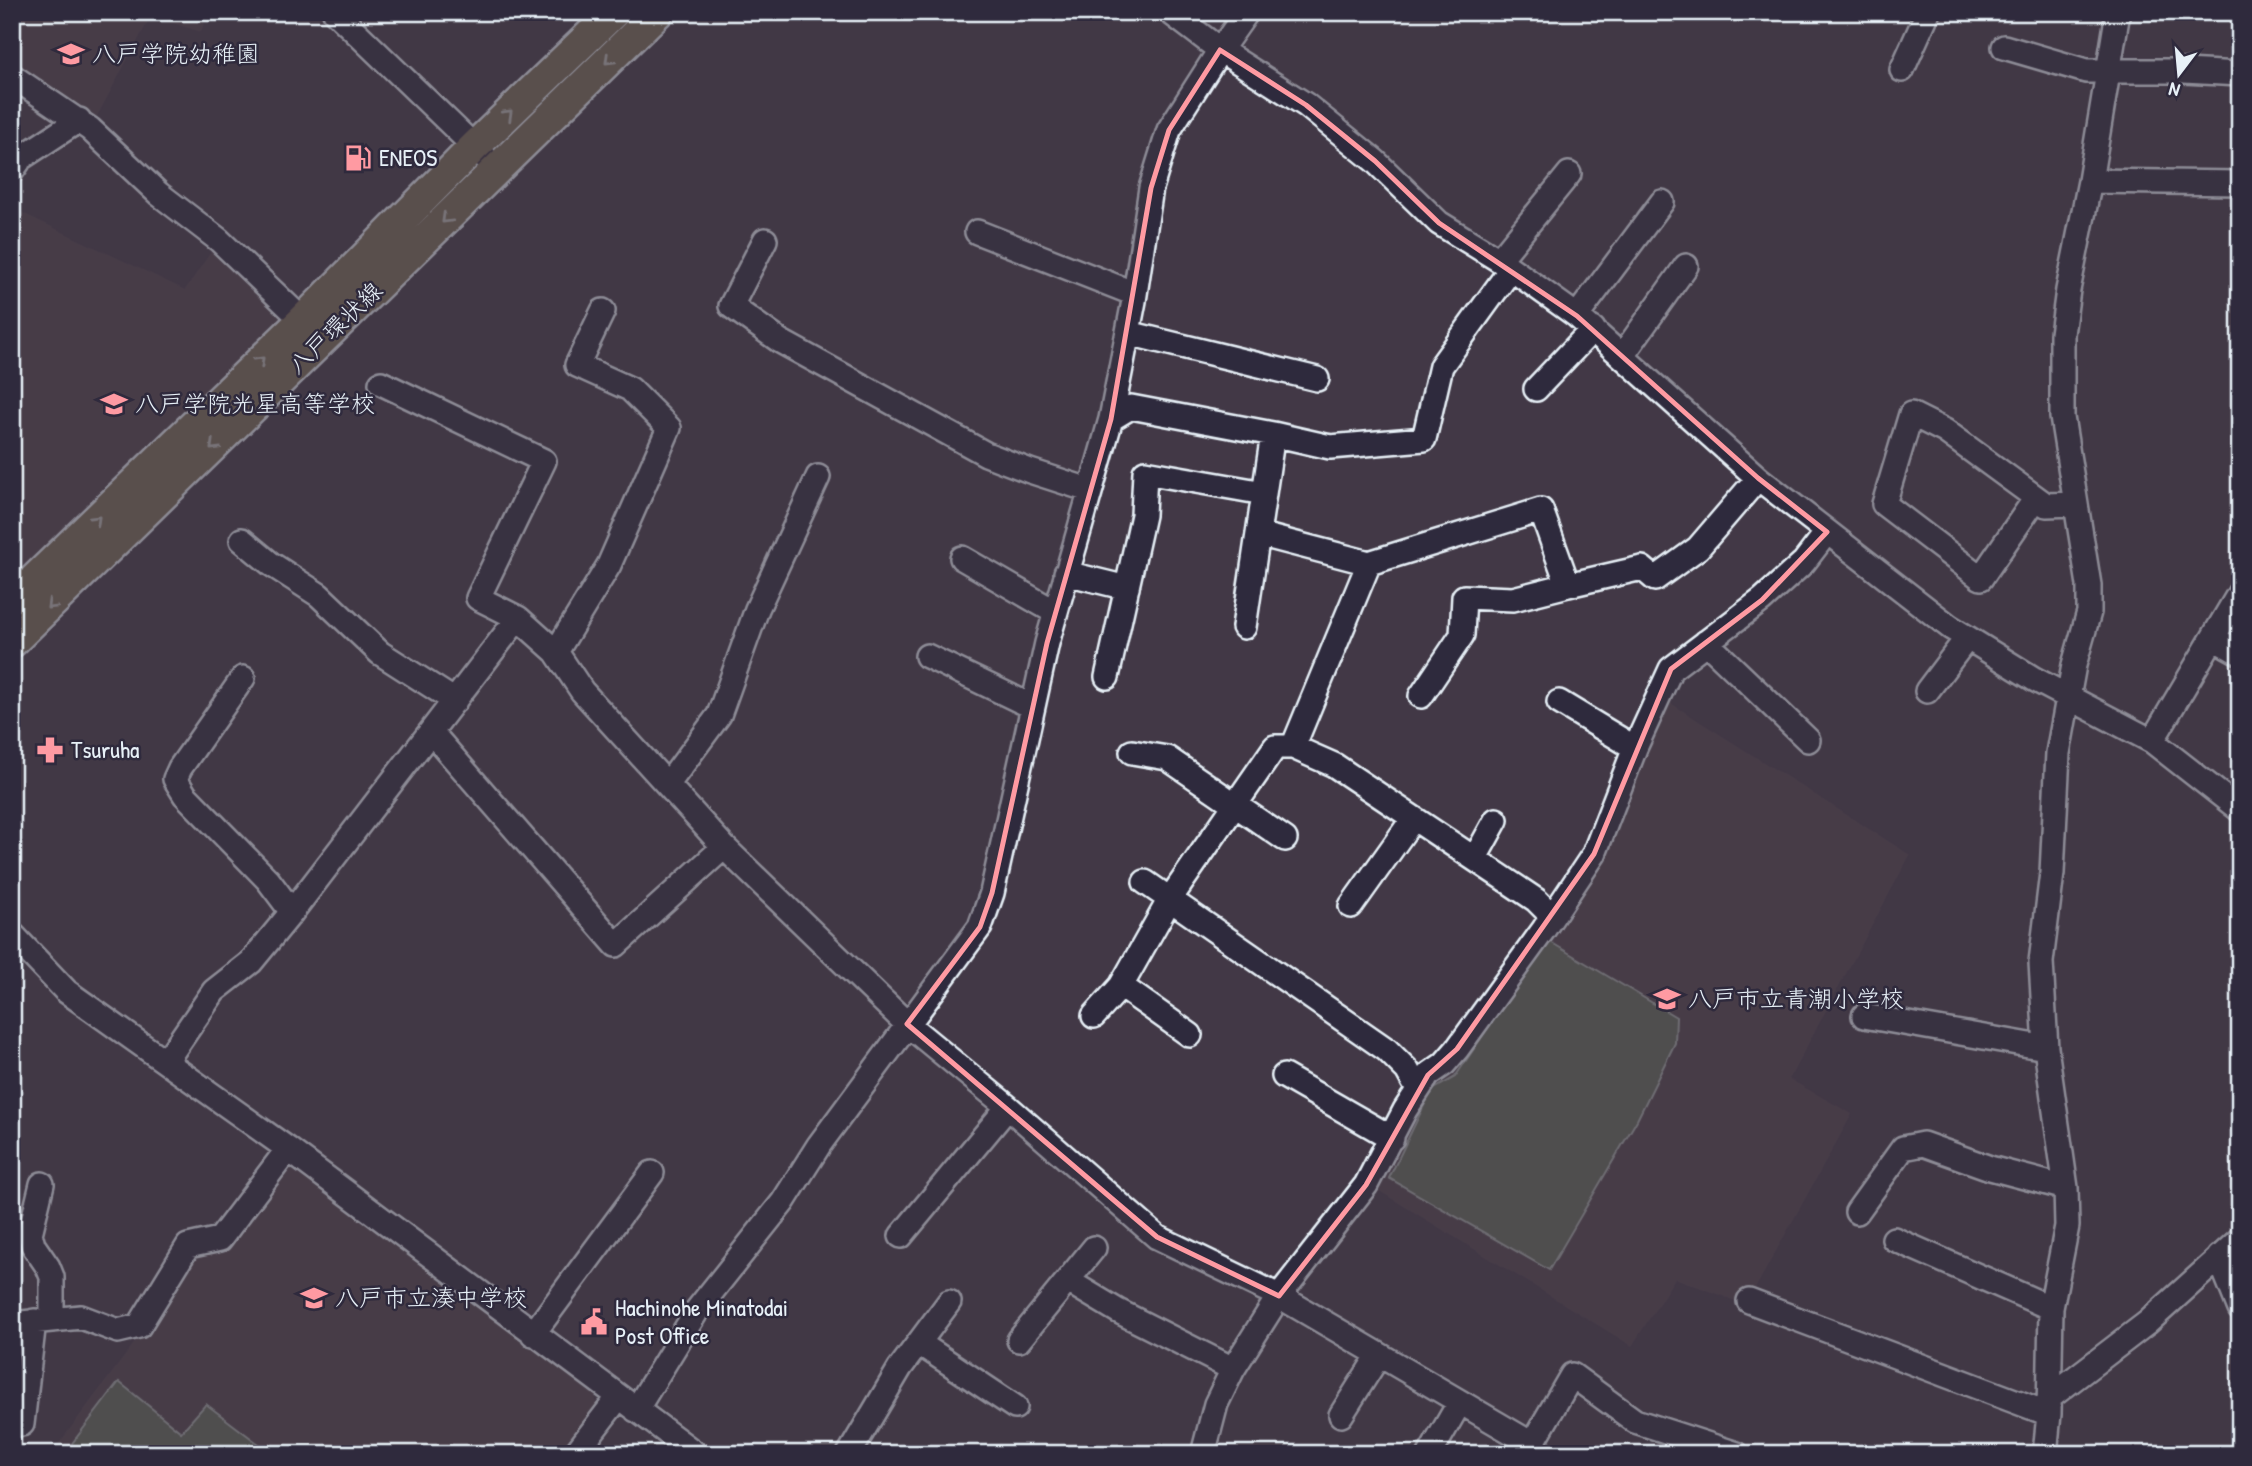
<svg xmlns="http://www.w3.org/2000/svg" width="2252" height="1466" font-family="'Patrick Hand','Klee One',sans-serif">
<rect width="100%" height="100%" fill="#423846"/>
<filter id="ink" filterUnits="userSpaceOnUse"><feTurbulence type="fractalNoise" baseFrequency=".0143" numOctaves="2"/><feDisplacementMap in="SourceGraphic" scale="14" xChannelSelector="R" yChannelSelector="G"/><feConvolveMatrix kernelMatrix="1 2 1 2 8 2 1 2 1" color-interpolation-filters="sRGB"/></filter>
<g filter="url(#ink)">
<!-- built -->
<path fill="#4f424c" d="M 12,12 L 208,12 L 201,32 L 151,16 L 90,129 L 12,76 Z
M 12,208 L 185,290 L 219,240 L 303,320 L 29,585 L 12,573 Z
M 1664,699 L 1910,855 L 1789,1079 L 1852,1114 L 1746,1305 L 1675,1278 L 1632,1346 L 1373,1187 L 1408,1115 L 1540,942 Z
M 283,1163 L 596,1394 L 595,1414 L 563,1454 L 51,1454 L 139,1337 L 186,1259 L 224,1248 Z"/>
<!-- green -->
<path fill="#61675a" stroke="#a4aca9" stroke-width="2" d="M 1547,940 L 1676,1017 L 1675,1043 L 1637,1120 L 1549,1270 L 1389,1178 L 1431,1091 L 1455,1077 Z
M 119,1382 L 181,1432 L 206,1404 L 272,1454 L 64,1454 Z"/>
<g fill="none" stroke-linecap="round" stroke-linejoin="round">
<!-- minor casing -->
<g stroke="#e8f1f8" stroke-width="28">
<path id="minor" d="M 335,12 L 485,157
M 1170,12 L 1220,50 L 1306,105 L 1375,161 L 1439,223 L 1499,260 L 1577,316 L 1758,478 L 1950,627 L 2034,679 L 2152,741 L 2240,810
M 2004,47 L 2086,71 L 2184,71 L 2240,74
M 1902,70 L 1928,12
M 12,76 L 90,129 L 159,194 L 219,240 L 313,330
M 12,171 L 21,158 L 79,120
M 2090,181 L 2240,183
M 977,232 L 1135,294
M 765,240 L 731,306 L 780,341 L 986,454 L 1030,471 L 1089,490
M 1499,260 L 1569,174
M 1577,316 L 1662,202
M 1128,333 L 1317,379
M 1622,356 L 1686,266
M 381,383 L 544,461 L 478,598 L 518,618
M 1536,389 L 1593,329
M 1111,419 L 1131,407 L 1273,434 L 1330,447 L 1424,439 L 1441,366 L 1511,269
M 2036,498 L 1981,578 L 1884,504 L 1911,414 L 1945,431 L 2046,505 L 2076,504
M 1258,534 L 1369,563
M 242,540 L 271,564 L 319,595 L 380,653 L 455,701
M 962,558 L 1055,612
M 1066,573 L 1127,588
M 1244,627 L 1273,434
M 2213,638 L 2240,653
M 1706,642 L 1808,740
M 556,652 L 609,565 L 669,428 L 630,389 L 577,365 L 603,311
M 927,656 L 1033,707
M 1107,677 L 1143,515 L 1145,472 L 1264,493
M 243,678 L 180,768 L 175,779 L 185,795 L 268,880 L 292,912
M 1927,691 L 1967,638
M 1421,696 L 1462,635 L 1464,597 L 1513,599 L 1568,585
M 1559,702 L 1635,748
M 431,732 L 616,945 L 724,847
M 2152,741 L 2240,592
M 1293,747 L 1369,563 L 1541,510 L 1568,585 L 1642,568 L 1655,579 L 1698,548 L 1758,478
M 1132,752 L 1167,758 L 1285,839
M 668,784 L 719,715 L 757,609 L 818,477
M 1475,858 L 1496,820
M 1145,882 L 1387,1050 L 1407,1070 L 1418,1090
M 1351,906 L 1413,819
M 12,934 L 66,991 L 288,1149 L 696,1454
M 1121,986 L 1190,1035
M 1094,1016 L 1121,986 L 1170,899 L 1275,747 L 1293,747 L 1334,765 L 1536,900 L 1552,916
M 1864,1016 L 2046,1048
M 166,1061 L 214,991 L 251,962 L 292,912 L 518,618 L 556,652 L 582,691 L 724,847 L 907,1024 L 1008,1107 L 1157,1237 L 1279,1296 L 1532,1444 L 1572,1375 L 1635,1421 L 1737,1454
M 1284,1076 L 1392,1138
M 42,1184 L 30,1234 L 33,1245 L 48,1267 L 52,1277 L 52,1320
M 1857,1212 L 1903,1148 L 1923,1144 L 1990,1168 L 2066,1188
M 901,1236 L 1008,1107
M 1894,1239 L 2051,1308
M 2219,1257 L 2240,1309
M 1068,1281 L 1118,1311 L 1233,1369
M 1749,1301 L 2049,1414
M 12,1324 L 81,1317 L 118,1331 L 139,1326 L 188,1246 L 220,1239 L 288,1149
M 533,1334 L 652,1173
M 1019,1340 L 1094,1248
M 919,1343 L 1015,1407
M 2049,1398 L 2147,1323 L 2240,1239
M 636,1410 L 698,1309 L 783,1202 L 819,1145 L 980,927 L 992,893 L 1047,643 L 1111,419 L 1134,301 L 1151,188 L 1169,130 L 1220,50 L 1247,12
M 1341,1415 L 1379,1355
M 22,1424 L 34,1321
M 575,1454 L 618,1398
M 849,1454 L 900,1368 L 949,1302
M 1203,1454 L 1216,1404 L 1233,1369 L 1279,1296 L 1366,1185 L 1405,1110 L 1428,1075 L 1444,1064 L 1457,1049 L 1544,929 L 1594,854 L 1635,748 L 1671,669 L 1762,600 L 1804,562 L 1827,532
M 1430,1454 L 1460,1402
M 2045,1454 L 2049,1414 L 2051,1308 L 2067,1226 L 2066,1188 L 2046,1048 L 2041,962 L 2052,873 L 2058,753 L 2074,665 L 2089,612 L 2089,585 L 2062,417 L 2062,334 L 2068,290 L 2090,181 L 2118,12"/>
</g>
<!-- major casing -->
<g stroke="#e8f1f8" stroke-width="35">
<path id="major" d="M 12,601 L 303,320 L 474,147 L 614,12
M 12,642 L 658,12"/>
</g>
<!-- minor -->
<use href="#minor" stroke="#2f2a3d" stroke-width="23"/>
<!-- major -->
<use href="#major" stroke="#766a54" stroke-width="30"/>
</g>
<!-- one-way arrows -->
<defs><path id="oneway-chevron" d="M-2-3.5L2.5 0L-2 3.5" fill="none" stroke-width="1.6" stroke-linecap="round" stroke-linejoin="round" transform="scale(1.75)"/></defs>
<g stroke="#babbb6">
<use href="#oneway-chevron" transform="translate(609 60) rotate(136)"/>
<use href="#oneway-chevron" transform="translate(508 114) rotate(-44)"/>
<use href="#oneway-chevron" transform="translate(446 219) rotate(136)"/>
<use href="#oneway-chevron" transform="translate(260 361) rotate(-44)"/>
<use href="#oneway-chevron" transform="translate(214 446) rotate(136)"/>
<use href="#oneway-chevron" transform="translate(96 520) rotate(-44)"/>
<use href="#oneway-chevron" transform="translate(51 605) rotate(136)"/>
</g>
</g>
<!-- marked area -->
<path d="M0 0H2252V1466H0ZM 1220,50 L 1306,105 L 1375,161 L 1439,223 L 1577,316 L 1758,478 L 1827,532 L 1762,600 L 1671,669 L 1594,854 L 1457,1049 L 1428,1075 L 1366,1185 L 1279,1296 L 1157,1237 L 907,1024 L 980,927 L 992,893 L 1047,643 L 1111,419 L 1151,188 L 1169,130 Z" fill="#423846" fill-opacity=".55" fill-rule="evenodd"/>
<path fill="none" stroke="#ff9aa2" stroke-width="5" stroke-linejoin="round" d="M 1220,50 L 1306,105 L 1375,161 L 1439,223 L 1577,316 L 1758,478 L 1827,532 L 1762,600 L 1671,669 L 1594,854 L 1457,1049 L 1428,1075 L 1366,1185 L 1279,1296 L 1157,1237 L 907,1024 L 980,927 L 992,893 L 1047,643 L 1111,419 L 1151,188 L 1169,130 Z"/>
<!-- icons -->
<defs>
<g id="school-bare" transform="scale(2.1)"><path d="M0-5L7-2L0 1L-7-2ZM-4 1L0 2.5L4 1V4Q0 6-4 4Z" fill="#ff9aa2" stroke="#2f2a3d" stroke-width="2.5" paint-order="stroke"/></g>
<g id="fuel-bare" transform="scale(2.1)"><path d="M-5.5-6h7V0h2V4h1.3V-2.5L3-4.5l.8-.8L6-3V5H2.5V1h-1V6h-7ZM-4.2-4.7v3.2H.2V-4.7Z" fill="#ff9aa2" stroke="#2f2a3d" stroke-width="2.5" paint-order="stroke"/></g>
<g id="pharmacy-bare" transform="scale(2.1)"><path d="M-2-6h4v4h4v4h-4v4h-4v-4h-4v-4h4Z" fill="#ff9aa2" stroke="#2f2a3d" stroke-width="2.5" paint-order="stroke"/></g>
<g id="civic-bare" transform="scale(2.1)"><path d="M-.6-6.5H3V-4.5H.6V-3L4-1V1h2V6H-6V1h2V-1L-.6-3ZM-1.2 2.5V6h2.4V2.5Z" fill="#ff9aa2" stroke="#2f2a3d" stroke-width="2.5" paint-order="stroke"/></g>
</defs>
<g fill-rule="evenodd">
<use href="#school-bare" x="71" y="54"/>
<use href="#fuel-bare" x="358" y="158"/>
<use href="#school-bare" x="114" y="404"/>
<use href="#pharmacy-bare" x="50" y="750"/>
<use href="#school-bare" x="1667" y="999"/>
<use href="#school-bare" x="314" y="1298"/>
<use href="#civic-bare" x="594" y="1322"/>
</g>
<g text-anchor="middle" stroke-width="5" stroke-linejoin="round" paint-order="stroke">
<!-- poi labels -->
<g font-size="24" fill="#e8f1f8" stroke="#2f2a3d" text-anchor="start">
<text x="92" y="62">八戸学院幼稚園</text>
<text x="379" y="166">ENEOS</text>
<text x="135" y="412">八戸学院光星高等学校</text>
<text x="71" y="758">Tsuruha</text>
<text x="1688" y="1007">八戸市立青潮小学校</text>
<text x="335" y="1306">八戸市立湊中学校</text>
<text x="615" y="1316">Hachinohe Minatodai<tspan x="615" dy="28">Post Office</tspan></text>
</g>
<!-- street labels -->
<g font-size="24" fill="#e8f1f8" stroke="#2f2a3d">
<text transform="translate(335 328) rotate(-44)" y="8">八戸環状線</text>
</g>
</g>
<!-- margin -->
<rect width="2252" height="1466" fill="none" stroke="#2f2a3d" stroke-width="42"/>
<rect x="21" y="21" width="2210" height="1424" fill="none" stroke="#e8f1f8" stroke-width="2.5" filter="url(#ink)"/>
<!-- north arrow -->
<g transform="translate(2179 74) rotate(196)" stroke="#2f2a3d" stroke-width="5" paint-order="stroke">
<path d="M0-5L12 26L0 18L-12 26Z" fill="#e8f1f8"/>
<text y="-10" font-size="19" font-weight="bold" text-anchor="middle" fill="#e8f1f8">N</text>
</g>
</svg>
